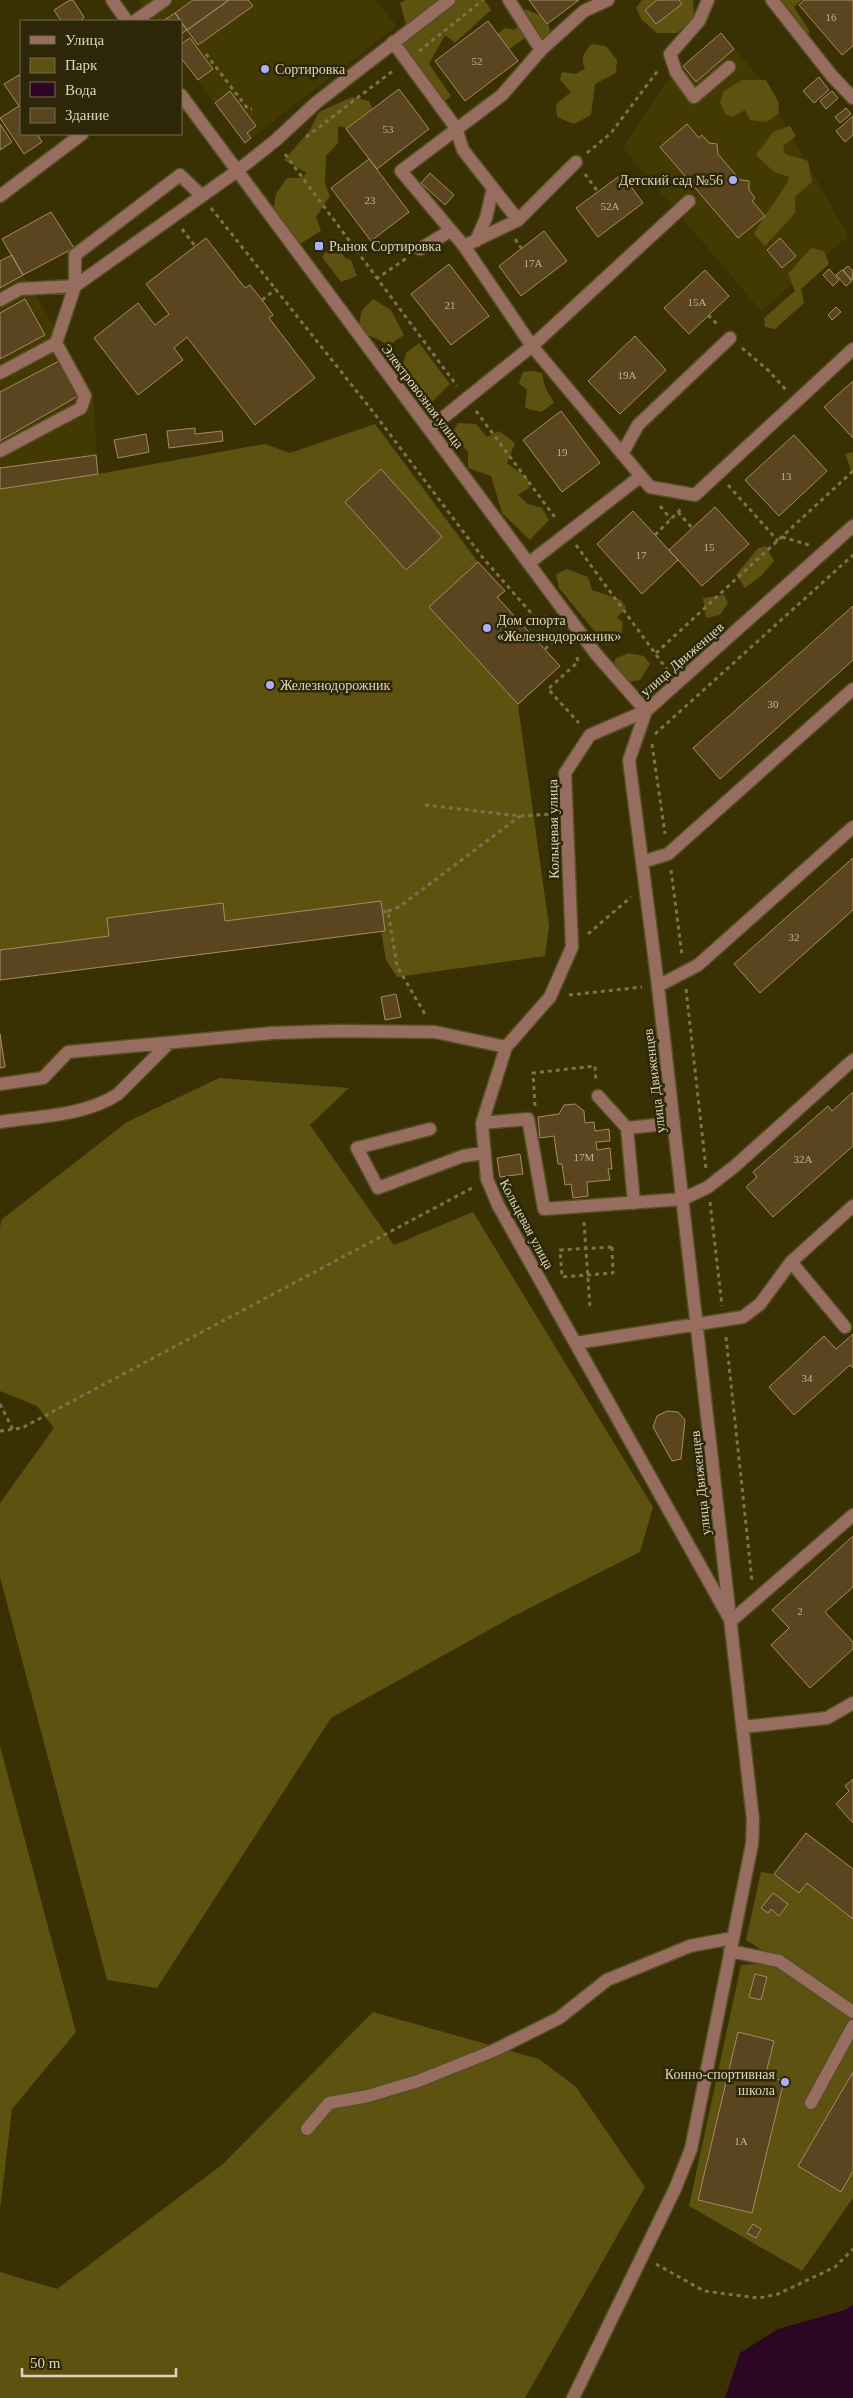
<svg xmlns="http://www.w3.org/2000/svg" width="853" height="2398" font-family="'Times New Roman',serif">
<rect width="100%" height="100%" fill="#393104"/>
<!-- built -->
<path fill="#433a02" d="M 139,0 L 375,0 L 397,26 L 245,143 L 181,58 L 181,21 L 154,21 Z
M 721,33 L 758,76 L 848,236 L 761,311 L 623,148 L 667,82 Z
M 12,255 L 93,393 L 98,474 L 0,489 L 0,261 Z"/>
<!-- green -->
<path fill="#5d5210" d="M 405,0 L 485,0 L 491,10 L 455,43 L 445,35 L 429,64 L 451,96 L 441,105 L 427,95 L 414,60 L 396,52 L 406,25 L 400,3 Z
M 642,0 L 693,0 L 694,18 L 677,33 L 657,33 L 642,20 L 636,8 Z
M 774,0 L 802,0 L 794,7 L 810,32 L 803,38 L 793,37 Z
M 525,9 L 547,18 L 550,31 L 539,45 L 527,37 L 509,49 L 500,46 L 495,36 L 505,28 L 515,30 Z
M 592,44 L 606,46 L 617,60 L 616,73 L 595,84 L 591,115 L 574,124 L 557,117 L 556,104 L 571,92 L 560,80 L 562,72 L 575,74 L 585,69 C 580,58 584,52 592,44 Z
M 742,80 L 766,80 L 779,103 L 778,114 L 766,122 L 750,120 L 745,110 L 732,117 L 725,114 L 720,102 L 724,91 Z
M 352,97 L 369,101 L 374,112 L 350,129 L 338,126 L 338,143 L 326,156 L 325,184 L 330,196 L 316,217 L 321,231 L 295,247 L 273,211 L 276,194 L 287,178 L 301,178 L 307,173 L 284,160 L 310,130 L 319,112 Z
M 790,126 L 796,136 L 783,146 L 785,154 L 808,161 L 812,182 L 795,197 L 795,213 L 765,246 L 754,234 C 765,213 780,197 790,177 L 774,172 L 756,155 L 773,132 Z
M 331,246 L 337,246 L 345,258 L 351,260 L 357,276 L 341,282 L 322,257 Z
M 811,248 L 824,251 L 829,264 L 801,289 L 804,303 L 775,329 L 765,327 L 764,318 L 795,291 L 788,274 Z
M 373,299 L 391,310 L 404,335 L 388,346 C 379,337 367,337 358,329 L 362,310 Z
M 419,343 L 450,384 L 432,402 L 403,365 L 406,353 Z
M 533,371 L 542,373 L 545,387 L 554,403 L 541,412 L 525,408 L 527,390 L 519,383 L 523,372 Z
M 458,423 L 476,424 L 487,437 L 499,431 L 515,443 L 507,463 L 528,479 L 529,488 L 518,495 L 528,504 L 542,508 L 549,520 L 530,540 L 502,513 L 491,476 L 468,468 L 468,452 L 452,434 Z
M 375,424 L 478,562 L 505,591 L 498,598 L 560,666 L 518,705 L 549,926 L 545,956 L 397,977 L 386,960 L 381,931 L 0,980 L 0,489 L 98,474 L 265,444 L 290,453 Z
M 853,452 L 853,472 L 852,472 L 845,454 Z
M 766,546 L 774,561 L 762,575 L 745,588 L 736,575 L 758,548 Z
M 567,569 L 588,577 L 592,590 L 621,600 L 626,607 L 617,618 L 623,622 L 621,637 L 606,645 L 559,588 L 556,574 Z
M 724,595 L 728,603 L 720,615 L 706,618 L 703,598 Z
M 628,653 L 644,656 L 650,664 L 640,680 L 623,683 L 614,674 L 615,659 Z
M 219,1078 L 349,1088 L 310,1125 L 394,1245 L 473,1212 L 653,1507 L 640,1552 L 514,1616 L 331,1718 L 157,1988 L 107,1980 L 0,1577 L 0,1503 L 54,1428 L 37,1406 L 0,1391 L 0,1229 L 1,1220 L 127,1122 Z
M 0,1746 L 76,2032 L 12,2109 L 0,2210 Z
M 806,1833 L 853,1869 L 853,2198 L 802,2271 L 689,2206 L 741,1965 L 756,1964 L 760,1949 L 746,1940 L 761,1872 L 774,1874 Z
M 373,2012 L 539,2059 L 576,2087 L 645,2187 L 525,2398 L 0,2398 L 0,2272 L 57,2289 L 223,2164 Z"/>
<!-- water -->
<path fill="#2e0625" d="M 853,2305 L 853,2398 L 725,2398 L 740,2353 L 778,2329 L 845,2310 Z"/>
<!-- building -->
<path fill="#5b4520" stroke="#a48b65" d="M 70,0 L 73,0 L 84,17 L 81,21 L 61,21 L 54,10 Z
M 193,0 L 229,0 L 187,30 L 175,13 Z
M 229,0 L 248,0 L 253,6 L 198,45 L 187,30 Z
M 529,0 L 579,0 L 547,24 Z
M 657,0 L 679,0 L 682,4 L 656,24 L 645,10 Z
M 804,0 L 853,0 L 853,46 L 842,55 L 799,5 Z
M 175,13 L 181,21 L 163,21 Z
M 488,21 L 518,61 L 465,101 L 435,61 Z
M 181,22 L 187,30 L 181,34 Z
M 721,33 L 734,49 L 696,82 L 683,66 Z
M 190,38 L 213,69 L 198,80 L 181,58 L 181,44 Z
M 19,75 L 21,78 L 21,134 L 37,134 L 42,142 L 24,154 L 0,118 L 19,106 L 4,84 Z
M 819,77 L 829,90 L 814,103 L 803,91 Z
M 399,89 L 429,129 L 377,169 L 346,129 Z
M 230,91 L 256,126 L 247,133 L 251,138 L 245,143 L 215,103 Z
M 832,91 L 838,98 L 826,109 L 820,101 Z
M 846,108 L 851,114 L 840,123 L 835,117 Z
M 853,116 L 853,135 L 845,142 L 836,131 Z
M 0,124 L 12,142 L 0,150 Z
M 687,124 L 699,138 L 702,135 L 709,143 L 717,144 L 718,154 L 740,180 L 749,181 L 749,190 L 755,198 L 752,201 L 765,216 L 738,238 L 660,147 Z
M 369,159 L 409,212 L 371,241 L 331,188 Z
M 430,173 L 454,195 L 445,205 L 421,183 Z
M 622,174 L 643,203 L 598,237 L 576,208 Z
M 51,212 L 74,248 L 23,275 L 2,239 Z
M 544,231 L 567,261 L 521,296 L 499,266 Z
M 206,238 L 245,288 L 250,285 L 262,300 L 273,315 L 269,318 L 315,378 L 255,425 L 187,337 L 174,348 L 183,360 L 138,395 L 94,338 L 138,303 L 155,325 L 169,314 L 146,284 Z
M 780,238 L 796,256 L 782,268 L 767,250 Z
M 12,255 L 23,275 L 0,288 L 0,261 Z
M 449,264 L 489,316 L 451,345 L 411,294 Z
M 848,266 L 853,271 L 852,280 L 843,270 Z
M 829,269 L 839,280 L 833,286 L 823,275 Z
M 705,270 L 729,296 L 689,334 L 664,308 Z
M 842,270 L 852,281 L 846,286 L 836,275 Z
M 25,299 L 45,335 L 0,359 L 0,313 Z
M 836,307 L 841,312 L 832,320 L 828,315 Z
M 635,336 L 666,370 L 620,414 L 588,381 Z
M 59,361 L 78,396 L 0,441 L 0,392 Z
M 853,381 L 853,438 L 824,407 Z
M 561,411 L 600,463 L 562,492 L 523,440 Z
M 195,428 L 195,434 L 222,431 L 223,441 L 169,448 L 167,431 Z
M 146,434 L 149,452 L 118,458 L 114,440 Z
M 794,435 L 827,471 L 779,516 L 745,480 Z
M 96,455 L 98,474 L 0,489 L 0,468 Z
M 381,469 L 442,537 L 406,570 L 345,502 Z
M 715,507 L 749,544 L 702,586 L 669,550 Z
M 633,511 L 678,560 L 642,594 L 597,544 Z
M 478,562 L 505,591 L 497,597 L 560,666 L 518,704 L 429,607 Z
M 853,606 L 853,660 L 720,779 L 693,748 Z
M 853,858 L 853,910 L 760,993 L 734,964 Z
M 381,901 L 385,931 L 0,980 L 0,950 L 109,936 L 107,918 L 223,903 L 225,921 Z
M 396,994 L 401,1017 L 385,1020 L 381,997 Z
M 0,1034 L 5,1067 L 0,1068 Z
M 853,1092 L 853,1146 L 773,1217 L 746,1187 L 757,1177 L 753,1172 L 828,1106 L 832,1111 Z
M 575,1104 L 584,1111 L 585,1123 L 594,1122 L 595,1131 L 609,1129 L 610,1141 L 596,1142 L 597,1150 L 610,1148 L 612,1169 L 608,1169 L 610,1180 L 587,1182 L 588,1196 L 573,1198 L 571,1184 L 565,1185 L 562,1164 L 558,1164 L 554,1136 L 540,1138 L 538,1117 L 559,1114 L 564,1105 Z
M 520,1154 L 523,1174 L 500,1177 L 497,1158 Z
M 853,1334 L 853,1368 L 850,1365 L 794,1415 L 769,1387 L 824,1336 L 836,1349 Z
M 667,1411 L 678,1412 L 685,1420 L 681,1459 L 672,1461 L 653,1427 L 657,1416 Z
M 853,1536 L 853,1587 L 825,1612 L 853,1642 L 853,1649 L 810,1688 L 771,1645 L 789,1628 L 772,1610 Z
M 853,1779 L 853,1823 L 836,1804 L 849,1791 L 845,1786 Z
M 806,1833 L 853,1869 L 853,1919 L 807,1883 L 799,1893 L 774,1874 Z
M 773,1893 L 788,1904 L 779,1916 L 771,1909 L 768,1913 L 761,1908 Z
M 755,1974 L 767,1977 L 761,2000 L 749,1997 Z
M 738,2032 L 774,2041 L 765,2077 L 784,2081 L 752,2213 L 698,2200 Z
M 853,2072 L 853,2171 L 841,2192 L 798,2166 Z
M 753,2224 L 761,2229 L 756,2238 L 747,2233 Z"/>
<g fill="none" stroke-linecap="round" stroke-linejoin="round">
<!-- minor casing -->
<g stroke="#564f26" stroke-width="15">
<path id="minor" d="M 112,0 L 127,21
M 509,0 L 541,50
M 608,0 L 584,11 L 541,50 L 502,95 L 401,171 L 464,246 L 532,346 L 650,487 L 695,495 L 853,349
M 708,0 L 699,21 L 670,54 L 676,72 L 694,97 L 729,67
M 772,0 L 832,76 L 853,98
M 135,21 L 165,0
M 393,42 L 456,128 L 463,150 L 518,220
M 181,95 L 596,654 L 646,711
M 0,196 L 82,134
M 476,241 L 486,218 L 493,188
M 464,246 L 518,220 L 576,162
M 420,249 L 450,231
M 0,300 L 20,289 L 75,286 L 237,171 L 276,140 L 317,102 L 449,0
M 0,373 L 56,343 L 75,286 L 75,255 L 180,175 L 202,196
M 429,429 L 532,346 L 689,201
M 0,451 L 81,408 L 85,396 L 56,343
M 622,454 L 638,425 L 730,338
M 529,563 L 641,476
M 646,711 L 590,735 L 565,773 L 572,947 L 550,997 L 506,1047 L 482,1123 L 487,1179 L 498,1205 L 731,1621 L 853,1515
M 642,862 L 668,854 L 853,689
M 658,986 L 698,965 L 853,827
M 0,1084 L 43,1078 L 68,1052 L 272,1033 L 337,1031 L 435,1032 L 506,1047
M 598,1096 L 627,1128
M 0,1122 C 39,1116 85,1116 118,1094 L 169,1043
M 482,1123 L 528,1119 L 544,1209 L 683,1199 L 708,1187 L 735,1166 L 853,1060
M 430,1129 L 357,1148 L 378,1188 L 463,1156 L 483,1153
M 634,1203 L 627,1128 L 674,1123
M 791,1262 L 845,1327
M 576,1343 L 743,1317 L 760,1304 L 791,1262 L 853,1206
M 743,1727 L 827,1718 L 853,1703
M 730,1951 L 779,1961 L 853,2012
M 811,2103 L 853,2026
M 307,2129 L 329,2103 L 368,2096 L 418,2081 L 493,2051 L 559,2018 L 607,1980 L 690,1946 L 732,1938
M 573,2398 L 675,2189 L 691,2149 L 752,1844 L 753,1820 L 658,986 L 629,760 L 646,711 L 853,526"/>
</g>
<!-- path -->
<path stroke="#79734e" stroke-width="3" stroke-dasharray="4 4" stroke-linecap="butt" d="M 419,51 L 483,0
M 206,54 L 248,109 L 252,109
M 306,137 L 394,70
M 587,153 L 611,133 L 659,69
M 285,154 L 457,386
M 585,174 L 598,192
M 211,208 L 374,413 L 483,558 L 539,622 L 547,616
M 182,229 L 195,246
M 515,239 L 522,249
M 376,279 L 407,258
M 262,300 L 276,289
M 708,315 L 719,326
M 742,348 L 769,371 L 786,390
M 476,411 L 557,520
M 728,485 L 778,541
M 660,506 L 671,519
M 678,512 L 692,528
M 655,535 L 681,509
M 782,537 L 809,545
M 576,545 L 668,671
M 545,649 L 562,634
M 656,653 L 853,471
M 577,657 L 578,662 L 548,689 L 579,723
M 655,734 L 853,555
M 652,744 L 665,834
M 425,805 L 520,816 L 552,814
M 671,870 L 682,955
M 388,911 L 399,907 L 520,816
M 383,912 L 388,911 L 397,966 L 426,1016
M 588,934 L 631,897
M 686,989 L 706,1169
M 569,995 L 642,987
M 535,1106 L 533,1073 L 595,1066 L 596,1082
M 710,1202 L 722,1306
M 584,1222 L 590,1307
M 612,1247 L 613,1273 L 562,1277 L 560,1250 Z
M 726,1337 L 752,1581
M 0,1404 L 13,1430
M 0,1431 L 22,1428 L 474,1187
M 656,2264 L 704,2291 L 759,2298 L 778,2294 L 835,2267 L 853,2249"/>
<!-- minor -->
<use href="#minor" stroke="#976d5f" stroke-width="12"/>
</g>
<!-- markers -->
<g fill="#a8b0fc" stroke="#2d2707" stroke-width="2">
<circle cx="265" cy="69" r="5"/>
<circle cx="733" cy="180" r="5"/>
<rect x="314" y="241" width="10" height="10" rx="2.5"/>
<circle cx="487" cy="628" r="5"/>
<circle cx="270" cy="685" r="5"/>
<circle cx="785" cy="2082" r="5"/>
</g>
<g text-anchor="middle" stroke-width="5" stroke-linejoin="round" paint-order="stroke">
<!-- number labels -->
<g font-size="11" fill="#bab297">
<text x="831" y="21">16</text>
<text x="477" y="65">52</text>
<text x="388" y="133">53</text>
<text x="370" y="204">23</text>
<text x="610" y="210">52А</text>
<text x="533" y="267">17А</text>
<text x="697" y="306">15А</text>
<text x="450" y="309">21</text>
<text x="627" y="379">19А</text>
<text x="562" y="456">19</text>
<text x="786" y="480">13</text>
<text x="709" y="551">15</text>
<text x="641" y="559">17</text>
<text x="773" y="708">30</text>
<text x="794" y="941">32</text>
<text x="584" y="1161">17М</text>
<text x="803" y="1163">32А</text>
<text x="807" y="1382">34</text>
<text x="800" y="1615">2</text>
<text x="741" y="2145">1А</text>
</g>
<!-- poi labels -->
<g font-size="14" fill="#dad6bf" stroke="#2d2707" text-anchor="start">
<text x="275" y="74">Сортировка</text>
<text x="723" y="185" text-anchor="end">Детский сад №56</text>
<text x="329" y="251">Рынок Сортировка</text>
<text x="497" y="625">Дом спорта<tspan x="497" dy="16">«Железнодорожник»</tspan></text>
<text x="280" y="690">Железнодорожник</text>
<text x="775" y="2079" text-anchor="end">Конно-спортивная<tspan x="775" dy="16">школа</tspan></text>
</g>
<!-- street labels -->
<g font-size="14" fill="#dad6bf" stroke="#2d2707">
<text transform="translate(423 396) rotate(53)" y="5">Электровозная улица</text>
<text transform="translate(682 659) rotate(-41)" y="5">улица Движенцев</text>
<text transform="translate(553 829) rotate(-91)" y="5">Кольцевая улица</text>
<text transform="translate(654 1081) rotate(-97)" y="5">улица Движенцев</text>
<text transform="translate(527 1224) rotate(62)" y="5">Кольцевая улица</text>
<text transform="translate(700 1483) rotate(-96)" y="5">улица Движенцев</text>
</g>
</g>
<!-- legend -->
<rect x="20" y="20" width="162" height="115" fill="#2d2707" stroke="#726d51"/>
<rect x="30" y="36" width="25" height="8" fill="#976d5f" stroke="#726d51"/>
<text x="65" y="45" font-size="15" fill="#dad6bf">Улица</text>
<rect x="30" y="58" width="25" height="15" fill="#5d5210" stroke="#726d51"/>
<text x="65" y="70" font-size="15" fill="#dad6bf">Парк</text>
<rect x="30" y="82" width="25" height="15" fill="#2e0625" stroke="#726d51"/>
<text x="65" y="95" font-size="15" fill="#dad6bf">Вода</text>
<rect x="30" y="108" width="25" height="15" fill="#5b4520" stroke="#726d51"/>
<text x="65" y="120" font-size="15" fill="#dad6bf">Здание</text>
<!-- scale -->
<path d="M22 2368v8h154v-8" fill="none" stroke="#dad6bf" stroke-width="2.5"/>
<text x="30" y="2368" font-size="15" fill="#dad6bf" stroke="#2d2707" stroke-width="4" paint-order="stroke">50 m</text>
</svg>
